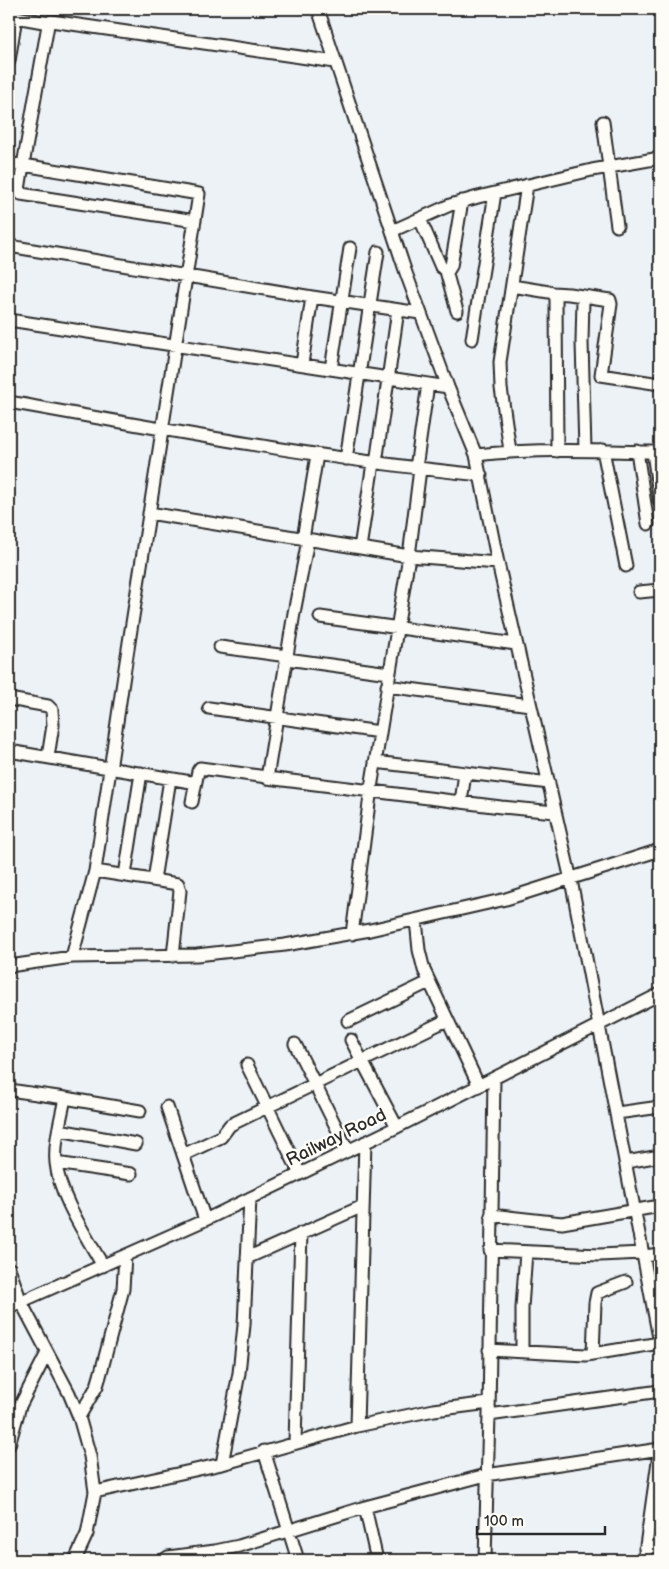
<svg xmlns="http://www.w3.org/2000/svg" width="669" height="1569" font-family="'Balsamiq Sans',sans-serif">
<rect width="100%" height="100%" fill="#edf2f7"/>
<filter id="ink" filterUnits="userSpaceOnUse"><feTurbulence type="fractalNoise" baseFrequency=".02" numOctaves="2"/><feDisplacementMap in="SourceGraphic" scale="10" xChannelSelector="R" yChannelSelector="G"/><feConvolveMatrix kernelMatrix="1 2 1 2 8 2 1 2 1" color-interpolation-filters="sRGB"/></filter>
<g filter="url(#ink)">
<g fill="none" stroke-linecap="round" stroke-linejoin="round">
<!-- minor casing -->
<g stroke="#2b2b2b" stroke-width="15">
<path id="minor" d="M 318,9 L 406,273 L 448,387 L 476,455 L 498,563 L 571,880 L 660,1343
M 10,16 L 49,23
M 9,61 L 16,17
M 603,122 L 617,226
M 9,164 L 23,165 L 48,25 L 51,21 L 335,62
M 420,219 L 441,267 L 448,271 L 451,266 L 462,201
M 392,231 L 450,205 L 478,197 L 592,170 L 660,158
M 9,246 L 312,297 L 420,313
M 446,271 L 457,311
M 512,286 L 549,292 L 553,293 L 556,298 L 557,451
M 553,293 L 569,294 L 610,300 L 611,304 L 601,375 L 660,384
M 582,296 L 583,299 L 582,342 L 585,450
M 9,320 L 448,387
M 472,339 L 495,193
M 302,364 L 312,297
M 331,369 L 350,248
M 9,402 C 165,430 322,459 481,475
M 603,450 L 626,566
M 510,451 L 501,388 L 500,362 L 527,185
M 637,451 L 648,524
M 653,452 L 660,502
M 476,455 C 537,448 599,451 660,452
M 346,459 L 378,252
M 376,463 L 398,310
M 416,468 L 428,384
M 149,513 L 409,556 L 420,469
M 303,539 L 317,455
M 308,540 L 294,613 L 267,778 L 501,807 L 555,812
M 360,548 L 373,463
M 639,592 L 660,590
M 320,617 L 516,644
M 220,647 L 287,656
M 287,659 L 389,673
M 387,686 L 530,705
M 9,699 L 48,706 L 52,710 L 53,725 L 48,757
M 209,708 L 380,732
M 9,751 L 191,782
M 375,762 L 549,783
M 192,802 L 198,771 L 200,768 L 267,777
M 461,802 L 465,773
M 95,871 L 178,884 L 180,891 L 173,956
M 125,875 L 141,773
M 154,880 L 170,779
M 416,920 L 419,950 L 424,970 L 479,1086
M 352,934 L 371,788 L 409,556 L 498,563
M 72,957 L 95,871 L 125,668 L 199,194 L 23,165 L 19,190 L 21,194 L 195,221
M 9,966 L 72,957 L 197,955 L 285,945 L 370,930 L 506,899 L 660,850
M 348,1021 L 429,982
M 351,1040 L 397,1127
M 295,1044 L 348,1151
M 247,1065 L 300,1174
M 9,1090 L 65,1098 C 61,1119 54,1142 56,1163 C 59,1196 87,1237 103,1266
M 65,1098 L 140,1111
M 167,1107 L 205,1220
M 617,1113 L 660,1107
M 59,1130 L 136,1144
M 183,1155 L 221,1137 L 230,1125 L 447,1020
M 626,1162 L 660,1156
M 56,1163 L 131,1174
M 491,1215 L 562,1223 L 660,1206
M 490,1250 L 599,1255 L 643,1253
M 644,1256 L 660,1254
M 247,1258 L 363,1206
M 9,1268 L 21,1302 L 69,1393 L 79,1417 L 90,1456 L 95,1492 L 87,1534 L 75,1560
M 9,1307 L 205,1220 L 397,1127 L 660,994
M 489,1350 L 586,1355 L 660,1343
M 522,1351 L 522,1308 L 526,1252
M 593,1354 L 595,1303 L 597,1293 L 626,1282
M 489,1415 L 660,1391
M 79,1417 L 97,1386 L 100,1376 L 123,1289 L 125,1256
M 357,1426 L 365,1142
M 295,1442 L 301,1233
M 9,1445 L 20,1406 L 47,1353
M 264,1451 L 298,1560
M 222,1464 L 239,1373 L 244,1325 L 250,1198
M 95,1492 L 222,1464 L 357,1426 L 434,1410 L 489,1403
M 365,1507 L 377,1560
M 645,1549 L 660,1546
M 164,1560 L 168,1557 L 215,1551 L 239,1546 L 365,1507 L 486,1475 L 660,1449
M 485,1560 L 489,1415 L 494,1078
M 644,1560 L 660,1447"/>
</g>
<!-- minor -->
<use href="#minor" stroke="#fdfcf7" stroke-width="11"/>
</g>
</g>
<g text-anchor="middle" stroke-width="5" stroke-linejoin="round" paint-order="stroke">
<!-- street labels -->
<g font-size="18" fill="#2b2b2b" stroke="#fdfcf7">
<text transform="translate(336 1137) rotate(-26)" y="6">Railway Road</text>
</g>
</g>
<!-- margin -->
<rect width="669" height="1569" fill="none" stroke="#fdfcf7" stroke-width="30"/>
<rect x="15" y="15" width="639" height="1539" fill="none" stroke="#2b2b2b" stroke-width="2" filter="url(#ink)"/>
<!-- scale -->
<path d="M477 1526v8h128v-8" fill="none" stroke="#2b2b2b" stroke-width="2.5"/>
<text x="484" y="1526" font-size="15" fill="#2b2b2b" stroke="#fdfcf7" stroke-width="4" paint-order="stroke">100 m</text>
</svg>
